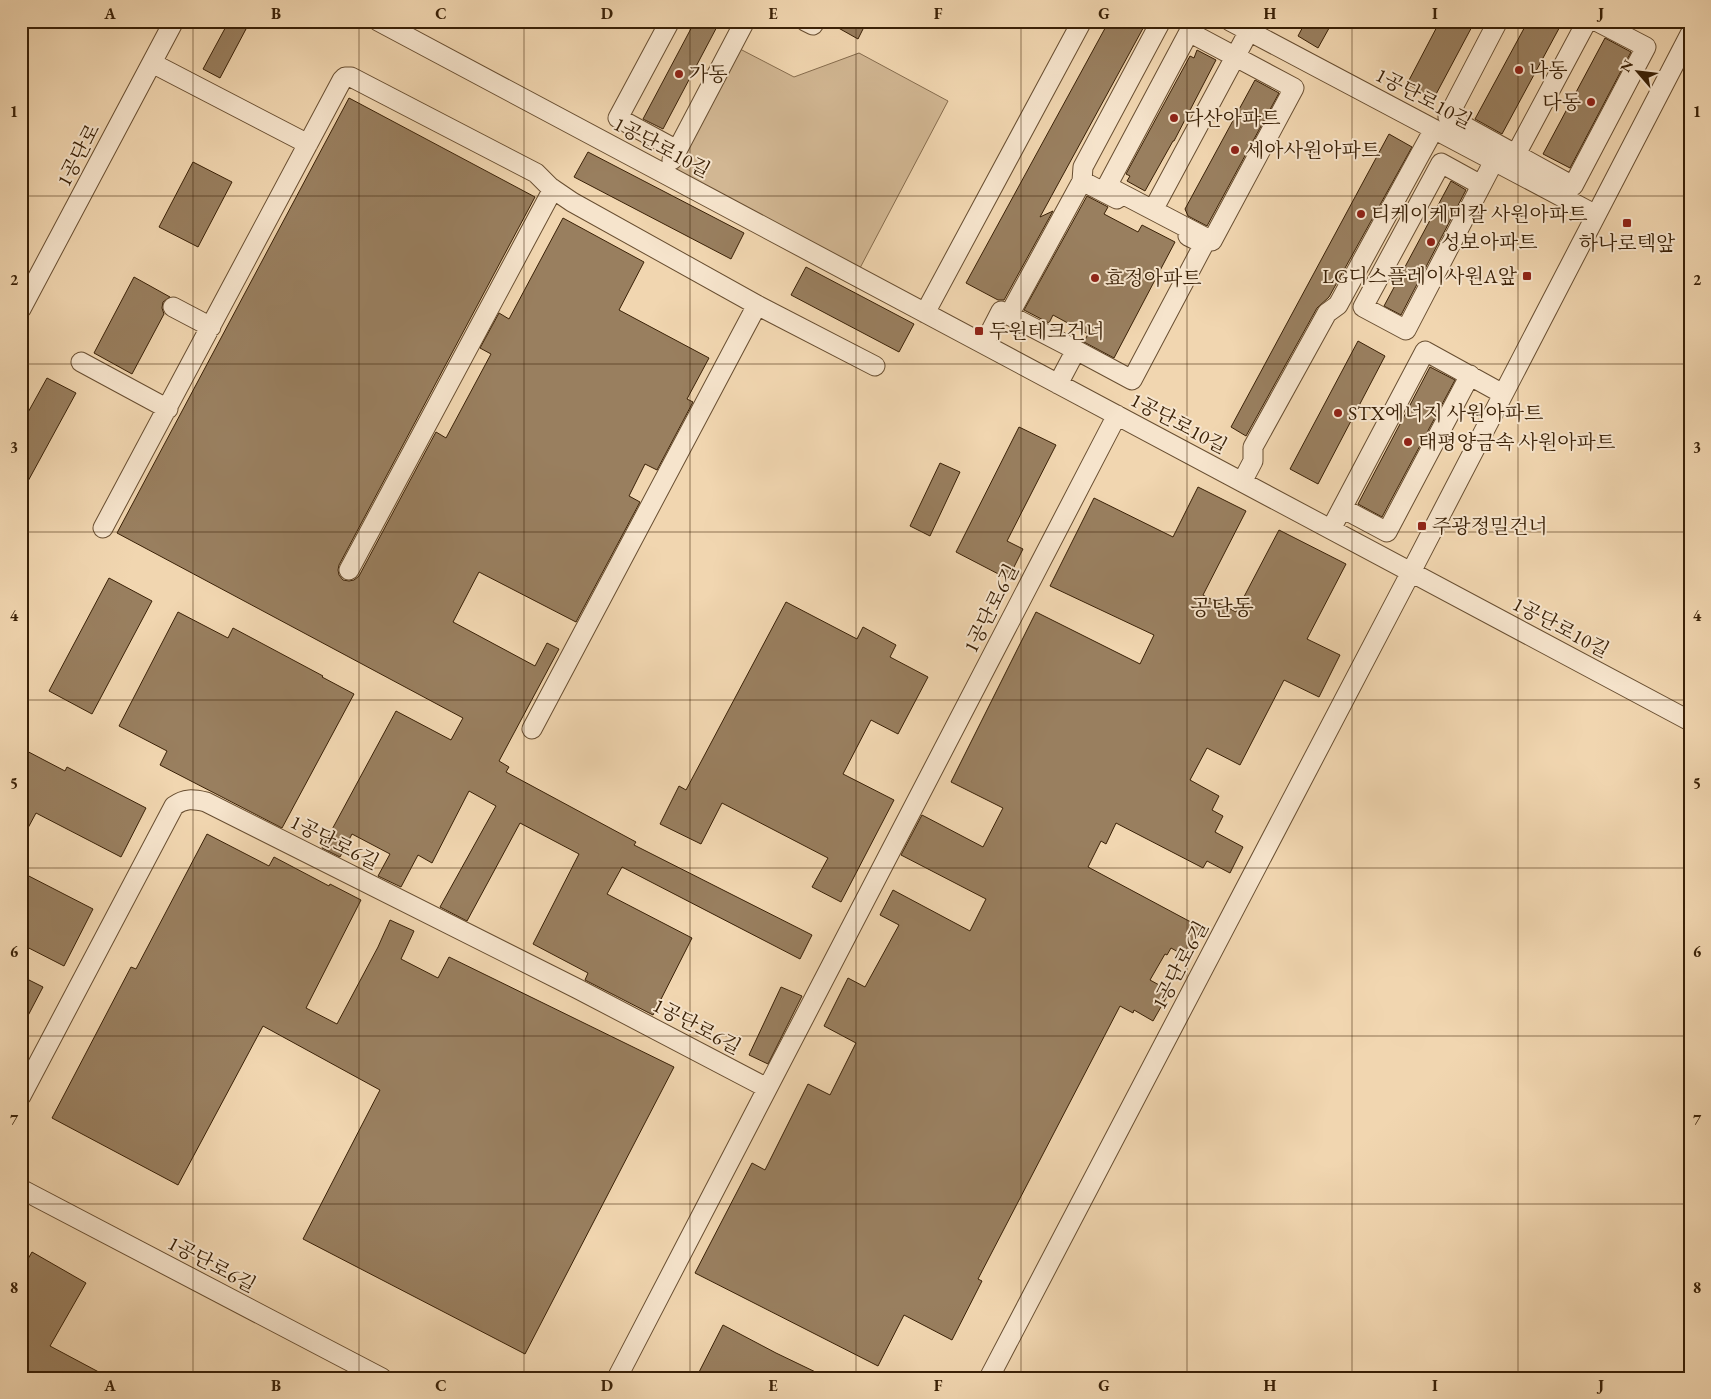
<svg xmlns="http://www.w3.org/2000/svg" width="1711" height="1399" font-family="'EB Garamond','Noto Serif KR',serif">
<rect width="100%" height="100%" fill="#f1d6b0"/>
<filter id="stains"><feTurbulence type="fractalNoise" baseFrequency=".004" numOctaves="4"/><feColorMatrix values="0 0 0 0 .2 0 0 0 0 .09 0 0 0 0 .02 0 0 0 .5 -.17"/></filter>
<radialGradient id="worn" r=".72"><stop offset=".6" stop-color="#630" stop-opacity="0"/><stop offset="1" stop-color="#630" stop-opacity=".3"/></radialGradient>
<!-- green -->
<path fill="#d2b793" stroke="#866c4d" d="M 740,49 L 794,77 L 859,53 L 948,101 L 860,268 L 675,170 Z"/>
<!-- building -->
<path fill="#997f5f" stroke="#3a2107" d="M 229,21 L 246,29 L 220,78 L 203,69 Z
M 695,21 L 720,21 L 663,129 L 643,119 Z
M 826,21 L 867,21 L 858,39 Z
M 1109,21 L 1147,21 L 1040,217 L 1053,211 L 1004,300 L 998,300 L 966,283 Z
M 1306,21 L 1333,21 L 1318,48 L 1298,36 Z
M 1440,21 L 1475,21 L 1434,98 L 1407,84 Z
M 1528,21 L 1563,21 L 1502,134 L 1475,119 Z
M 1605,38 L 1631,52 L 1570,168 L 1543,154 Z
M 1197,50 L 1216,60 L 1174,141 L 1173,141 L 1145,191 L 1127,181 L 1130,176 L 1126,174 L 1190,56 L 1194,58 Z
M 1255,80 L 1279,93 L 1207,226 L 1188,216 L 1185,209 Z
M 349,98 L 535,197 L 339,565 L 338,570 L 339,575 L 343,580 L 349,581 L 354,580 L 359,576 L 436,432 L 446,438 L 491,354 L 480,348 L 499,313 L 509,319 L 563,218 L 644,262 L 619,310 L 709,358 L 687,399 L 693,402 L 657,470 L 645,464 L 629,496 L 640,502 L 576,622 L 479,572 L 453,622 L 535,666 L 547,643 L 559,649 L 499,761 L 509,767 L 506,772 L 636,842 L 634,845 L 812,935 L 800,959 L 622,867 L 607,894 L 692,938 L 653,1015 L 585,980 L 588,973 L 533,944 L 579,854 L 520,823 L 467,921 L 440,907 L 496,806 L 469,791 L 432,863 L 418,855 L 401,887 L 378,876 L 390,854 L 352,834 L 340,857 L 322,848 L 396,711 L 451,740 L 463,718 L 117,533 Z
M 1389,134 L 1412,147 L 1329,297 L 1317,308 L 1246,436 L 1231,427 Z
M 588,152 L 744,233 L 731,259 L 574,177 Z
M 193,162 L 232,182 L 198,247 L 159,227 Z
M 1451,181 L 1466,190 L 1401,315 L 1384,306 Z
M 1087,196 L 1108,207 L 1104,214 L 1138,232 L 1142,225 L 1175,242 L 1114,358 L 1084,342 L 1088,334 L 1053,315 L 1049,323 L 1024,310 Z
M 806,267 L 914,324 L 899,352 L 791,295 Z
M 134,277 L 170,297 L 163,302 L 162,308 L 164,314 L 132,374 L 94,353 Z
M 1358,341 L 1385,356 L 1318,484 L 1290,469 Z
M 1430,367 L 1455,380 L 1382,517 L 1358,504 Z
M 47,378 L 76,393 L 21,494 L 21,425 Z
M 1019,427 L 1056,445 L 1007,541 L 1023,549 L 1008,579 L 956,552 Z
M 940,463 L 960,472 L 930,536 L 910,526 Z
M 1198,487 L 1246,511 L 1203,595 L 1236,612 L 1279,530 L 1346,564 L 1307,639 L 1340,655 L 1319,697 L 1284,680 L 1240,765 L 1207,748 L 1190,780 L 1219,796 L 1212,810 L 1223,816 L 1215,832 L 1243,847 L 1230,873 L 1207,861 L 1203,868 L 1116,823 L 1106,844 L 1101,841 L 1088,867 L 1202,928 L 1187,957 L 1171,948 L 1167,955 L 1165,954 L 1150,980 L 1170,991 L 1153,1021 L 1134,1010 L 1133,1013 L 1120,1006 L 978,1279 L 982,1281 L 952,1340 L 904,1315 L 878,1366 L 695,1273 L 752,1163 L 765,1170 L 808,1084 L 830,1095 L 856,1043 L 824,1026 L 848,978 L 865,987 L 899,925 L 880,915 L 893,890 L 970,931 L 986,899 L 901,855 L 922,815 L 983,847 L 1003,808 L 951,782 L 1036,612 L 1140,664 L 1154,635 L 1050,586 L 1094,498 L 1173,537 Z
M 109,578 L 152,601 L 92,714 L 49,691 Z
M 786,602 L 857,639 L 863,627 L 896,645 L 890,657 L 928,677 L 898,734 L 871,720 L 843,774 L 894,800 L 841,902 L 812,887 L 828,858 L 722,803 L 701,844 L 660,824 L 679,786 L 686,790 Z
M 178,612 L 228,638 L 233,628 L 323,676 L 322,677 L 354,694 L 282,828 L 160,765 L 167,751 L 119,726 Z
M 21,748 L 65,771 L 67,767 L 146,808 L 121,857 L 36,813 L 21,841 Z
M 207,834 L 269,866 L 274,857 L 329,886 L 330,884 L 361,900 L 306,1008 L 337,1024 L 378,947 L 390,920 L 414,931 L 401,959 L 438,978 L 449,957 L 674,1067 L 525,1354 L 303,1239 L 380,1090 L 263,1026 L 178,1185 L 52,1118 L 131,967 L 136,969 Z
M 21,872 L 93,909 L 64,966 L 21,944 Z
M 21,976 L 43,987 L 21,1029 Z
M 781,987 L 802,996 L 768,1064 L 749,1055 Z
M 32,1252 L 86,1283 L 50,1346 L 110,1378 L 21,1378 L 21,1271 Z
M 723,1325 L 776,1353 L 828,1378 L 696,1378 Z"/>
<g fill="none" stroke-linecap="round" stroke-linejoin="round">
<!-- minor casing -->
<g stroke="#684e31" stroke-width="21">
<path id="minor" d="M 378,21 L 1690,721
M 670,21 L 618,118 L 677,150
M 805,21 L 813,25 L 815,21
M 1230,21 L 1596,215
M 1498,21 L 1448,117 L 1573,186 L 1646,47 L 1596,21
M 1189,32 L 1294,88 L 1212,241 L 1107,186 Z
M 152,63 L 308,144
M 1516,154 L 1587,21
M 672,160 L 745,21
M 1481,185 L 1441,163 L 1363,307 L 1406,330 L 1494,161
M 1117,199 L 1082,181 L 1083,167 L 1161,21
M 1153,210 L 1249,31
M 173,307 L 211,327
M 21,309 L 174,21
M 925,313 L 1082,21
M 1009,315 L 1082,181
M 984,344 L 1001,311 L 1076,350
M 81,362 L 168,409
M 1058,384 L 1076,350 L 1132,380 L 1204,244 L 1188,236
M 1242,482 L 1253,461 L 1253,447 L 1327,313 L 1338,305 L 1434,129
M 1342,508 L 1387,532 L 1470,375
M 103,528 L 342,80 L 345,77 L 351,77 L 536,173 L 550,187 L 572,202 L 757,305 L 875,366
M 1331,529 L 1425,351 L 1503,394
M 349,570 L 553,189
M 532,729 L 757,305
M 21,1096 L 174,806 C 185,798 193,799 206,802 L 578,989 L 767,1088
M 21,1189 L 382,1378
M 617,1378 L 1117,415
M 989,1378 L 1411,572 L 1690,34"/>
</g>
<!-- minor -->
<use href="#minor" stroke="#f6e4cc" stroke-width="19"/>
</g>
<!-- grid -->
<path fill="none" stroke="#3a2107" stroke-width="1" stroke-opacity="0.55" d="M 193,21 L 193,1378M 359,21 L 359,1378M 524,21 L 524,1378M 690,21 L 690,1378M 856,21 L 856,1378M 1021,21 L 1021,1378M 1187,21 L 1187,1378M 1352,21 L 1352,1378M 1518,21 L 1518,1378M 21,196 L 1690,196M 21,364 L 1690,364M 21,532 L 1690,532M 21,700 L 1690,700M 21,868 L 1690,868M 21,1036 L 1690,1036M 21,1204 L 1690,1204"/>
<!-- markers -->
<g fill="#8f2418" stroke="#f6e4cc" stroke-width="2">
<circle cx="1519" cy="70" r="5"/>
<circle cx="679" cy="74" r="5"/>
<circle cx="1591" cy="102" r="5"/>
<circle cx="1174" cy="118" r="5"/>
<circle cx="1235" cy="150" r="5"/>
<circle cx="1361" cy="214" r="5"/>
<rect x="1622" y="218" width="10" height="10" rx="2.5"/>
<circle cx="1431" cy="242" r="5"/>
<rect x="1522" y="271" width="10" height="10" rx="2.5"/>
<circle cx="1095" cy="278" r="5"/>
<rect x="974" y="326" width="10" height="10" rx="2.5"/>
<circle cx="1338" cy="413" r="5"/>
<circle cx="1408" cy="442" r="5"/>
<rect x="1417" y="521" width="10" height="10" rx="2.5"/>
</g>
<g text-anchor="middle" stroke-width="4" stroke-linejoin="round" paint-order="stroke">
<!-- poi labels -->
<g font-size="20" fill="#3a2107" stroke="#f6e4cc" text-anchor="start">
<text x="1529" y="77">나동</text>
<text x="689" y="81">가동</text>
<text x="1581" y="109" text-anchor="end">다동</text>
<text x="1184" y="125">다산아파트</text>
<text x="1245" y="157">세아사원아파트</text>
<text x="1371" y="221">티케이케미칼 사원아파트</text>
<text x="1441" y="249">성보아파트</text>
<text x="1627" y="250" text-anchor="middle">하나로텍앞</text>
<text x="1517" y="283" text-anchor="end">LG디스플레이사원A앞</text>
<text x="1105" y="285">효정아파트</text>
<text x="989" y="338">두원테크건너</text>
<text x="1348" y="420">STX에너지 사원아파트</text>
<text x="1418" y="449">태평양금속 사원아파트</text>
<text x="1432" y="533">주광정밀건너</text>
</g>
<!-- street labels -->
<g font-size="20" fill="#3a2107" stroke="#f6e4cc">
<text transform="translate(1424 98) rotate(28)" y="7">1공단로10길</text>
<text transform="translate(662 147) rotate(28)" y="7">1공단로10길</text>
<text transform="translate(78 155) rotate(-62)" y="7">1공단로</text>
<text transform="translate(1179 423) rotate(28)" y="7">1공단로10길</text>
<text transform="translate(991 608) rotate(-63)" y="7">1공단로6길</text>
<text transform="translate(1561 627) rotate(28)" y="7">1공단로10길</text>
<text transform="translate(335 842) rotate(27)" y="7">1공단로6길</text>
<text transform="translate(1180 965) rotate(-62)" y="7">1공단로6길</text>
<text transform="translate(697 1026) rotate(28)" y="7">1공단로6길</text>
<text transform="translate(212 1264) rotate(28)" y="7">1공단로6길</text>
</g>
<!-- quarter labels -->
<g font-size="22" fill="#3a2107" stroke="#f6e4cc">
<text x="1222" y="615">공단동</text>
</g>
</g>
<!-- margin -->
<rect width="1711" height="1399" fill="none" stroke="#f1d6b0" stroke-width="55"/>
<!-- north arrow -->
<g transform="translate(1638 72) rotate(298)" stroke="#f6e4cc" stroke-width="4" paint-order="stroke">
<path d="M0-4L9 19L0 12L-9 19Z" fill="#3a2107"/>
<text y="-8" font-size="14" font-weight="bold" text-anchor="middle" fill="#3a2107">N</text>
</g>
<rect x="28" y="28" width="1656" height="1344" fill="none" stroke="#3a2107" stroke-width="2"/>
<g font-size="16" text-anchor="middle" font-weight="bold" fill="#3a2107">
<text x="110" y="19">A</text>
<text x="276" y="19">B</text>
<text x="441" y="19">C</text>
<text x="607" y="19">D</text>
<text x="773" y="19">E</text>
<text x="938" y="19">F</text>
<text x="1104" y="19">G</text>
<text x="1270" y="19">H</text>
<text x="1435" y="19">I</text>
<text x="1601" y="19">J</text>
<text x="14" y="117">1</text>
<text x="1697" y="117">1</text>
<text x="14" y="285">2</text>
<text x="1697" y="285">2</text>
<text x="14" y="453">3</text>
<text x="1697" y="453">3</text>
<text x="14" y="621">4</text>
<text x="1697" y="621">4</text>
<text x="14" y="789">5</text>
<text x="1697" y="789">5</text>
<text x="14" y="957">6</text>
<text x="1697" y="957">6</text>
<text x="14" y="1125">7</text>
<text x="1697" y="1125">7</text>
<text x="14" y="1293">8</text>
<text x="1697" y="1293">8</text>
<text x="110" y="1391">A</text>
<text x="276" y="1391">B</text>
<text x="441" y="1391">C</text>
<text x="607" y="1391">D</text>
<text x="773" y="1391">E</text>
<text x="938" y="1391">F</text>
<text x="1104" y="1391">G</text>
<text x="1270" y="1391">H</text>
<text x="1435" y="1391">I</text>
<text x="1601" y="1391">J</text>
</g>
<rect width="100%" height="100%" filter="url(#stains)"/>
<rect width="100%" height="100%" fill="url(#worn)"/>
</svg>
